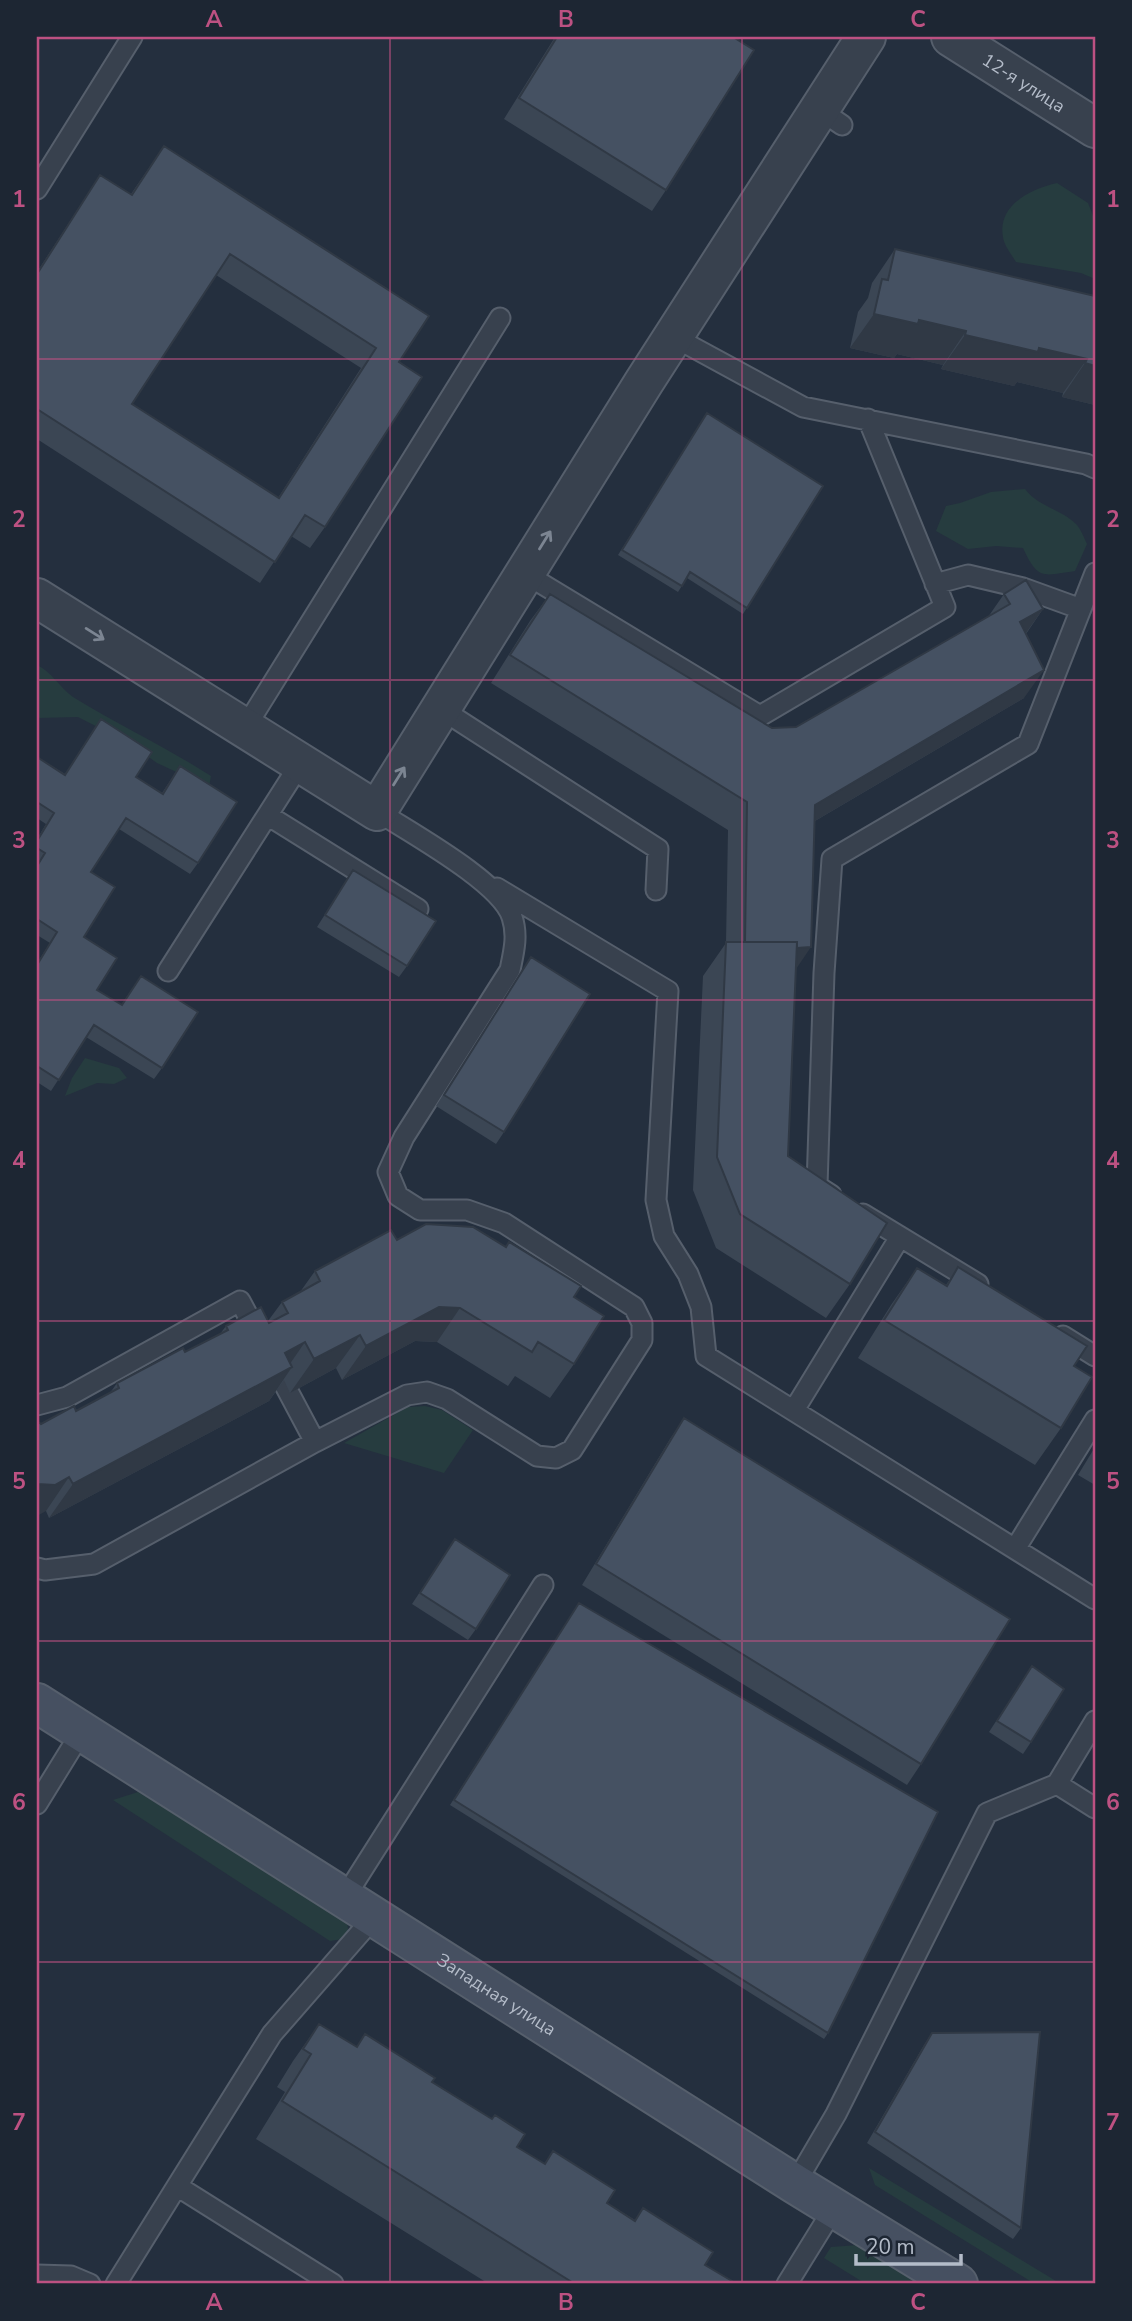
<svg xmlns="http://www.w3.org/2000/svg" width="1132" height="2321" font-family="'Nunito Sans',sans-serif">
<rect width="100%" height="100%" fill="#242f3e"/>
<!-- green -->
<path fill="#263c3f" d="M 1057,183 L 1088,203 L 1095,221 L 1095,279 L 1081,273 L 1016,262 C 1011,254 1004,245 1003,237 C 997,205 1031,189 1057,183 Z
M 1025,489 C 1037,506 1061,509 1076,524 C 1081,529 1084,538 1087,544 L 1075,571 C 1042,576 1038,580 1023,548 L 996,546 L 968,549 L 936,531 L 946,506 L 960,503 L 991,492 Z
M 37,665 C 52,672 59,687 73,697 C 118,725 166,747 211,776 L 209,787 L 157,763 L 129,743 L 78,717 L 37,718 Z
M 85,1058 L 119,1068 L 127,1078 L 114,1084 L 97,1083 L 65,1096 L 72,1078 Z
M 425,1406 L 442,1410 L 473,1430 L 444,1473 L 344,1443 L 408,1407 Z
M 138,1792 L 347,1920 L 348,1930 L 343,1939 L 330,1941 L 113,1800 Z
M 869,2168 L 1061,2284 L 1035,2284 L 875,2185 Z
M 858,2245 L 919,2284 L 866,2284 L 824,2258 L 831,2247 Z"/>
<g fill="none" stroke-linecap="round" stroke-linejoin="round">
<!-- lane casing -->
<g stroke="#565f6c" stroke-width="23">
<path id="lane" d="M 820,110 L 842,125
M 37,189 L 132,37
M 674,337 L 803,407 L 1086,464 L 1095,468
M 524,573 L 760,716 L 945,607 L 868,419
M 935,584 L 968,575 L 1023,588 L 1081,609
M 441,709 L 658,849 L 656,890
M 245,728 L 500,318
M 269,816 L 418,909
M 497,888 L 668,991 L 656,1200 L 664,1236 L 688,1274 L 701,1307 L 706,1356 L 1095,1599
M 168,971 L 300,764
M 831,1195 L 817,1186 L 824,973 L 832,859 L 1028,744 L 1095,573
M 863,1214 L 978,1284
M 1063,1336 L 1095,1356
M 37,1405 L 67,1397 L 240,1301 L 315,1442
M 794,1410 L 900,1237
M 1015,1549 L 1095,1420
M 37,1568 L 45,1570 L 94,1564 L 315,1442 L 407,1395 L 427,1392 L 447,1399 L 537,1456 L 556,1458 L 572,1450 L 642,1340 L 642,1323 L 634,1307 L 504,1223 L 467,1210 L 420,1210 L 398,1196 L 388,1172 L 404,1137 L 510,970 C 514,951 518,935 512,917 C 501,882 409,832 377,811
M 1095,1721 L 1057,1784 L 1095,1808
M 37,1804 L 82,1731
M 345,1897 L 543,1585
M 795,2184 L 836,2114 L 987,1813 L 1057,1784
M 37,2275 L 71,2276 L 90,2284
M 116,2284 L 177,2186
M 333,2284 L 177,2186 L 272,2034 L 375,1916
M 787,2284 L 834,2208"/>
</g>
<!-- street casing -->
<g stroke="#565f6c" stroke-width="42">
<g id="street">
<path id="s1" d="M 951,37 L 1095,128"/>
<path d="M 37,598 L 377,811 L 644,382 L 866,37"/>
</g>
</g>
<!-- secondary casing -->
<g stroke="#565f6c" stroke-width="42">
<g id="secondary">
<path id="s2" d="M 37,1703 L 795,2184 L 958,2284"/>
</g>
</g>
<!-- lane -->
<use href="#lane" stroke="#38414e" stroke-width="19"/>
<!-- street -->
<use href="#street" stroke="#38414e" stroke-width="38"/>
<!-- secondary -->
<use href="#secondary" stroke="#465061" stroke-width="38"/>
</g>
<!-- wall -->
<path fill="#3b4654" fill-rule="evenodd" d="M 555,37 L 733,37 L 666,190 L 652,211 L 504,119 Z
M 164,146 L 399,362 L 325,527 L 310,548 L 291,536 L 260,583 L 37,439 L 37,272 L 100,175 L 131,194 ZM 216,275 L 361,368 L 278,498 L 132,404 Z
M 895,249 L 1095,296 L 1095,405 L 1062,397 L 1063,393 L 1017,382 L 1014,386 L 941,369 L 943,365 L 897,354 L 894,358 L 850,348 L 858,312 L 868,298 L 872,283 Z
M 703,419 L 823,486 L 743,614 L 687,578 L 678,592 L 618,555 Z
M 550,594 L 772,728 L 796,727 L 988,617 L 1004,594 L 1043,609 L 1026,634 L 1024,698 L 815,821 L 796,969 L 788,1156 L 850,1284 L 826,1318 L 716,1248 L 693,1190 L 703,976 L 726,943 L 728,830 L 491,683 L 530,621 Z
M 101,719 L 136,777 L 162,793 L 180,766 L 198,863 L 190,874 L 119,829 L 91,872 L 84,937 L 97,990 L 121,1005 L 141,976 L 162,1068 L 154,1079 L 86,1037 L 51,1091 L 37,1082 L 37,963 L 50,943 L 37,935 L 37,839 L 46,824 L 37,818 L 37,757 L 65,774 Z
M 353,870 L 407,966 L 399,977 L 317,927 Z
M 531,957 L 504,1132 L 496,1144 L 436,1106 Z
M 397,1240 L 574,1297 L 574,1364 L 550,1398 L 515,1376 L 508,1386 L 437,1342 L 415,1341 L 342,1380 L 336,1368 L 290,1393 L 284,1380 L 269,1401 L 49,1518 L 46,1511 L 41,1424 L 76,1411 L 110,1393 L 117,1383 L 185,1352 L 220,1334 L 226,1326 L 268,1321 L 282,1302 L 300,1292 L 315,1271 Z
M 958,1267 L 1074,1366 L 1061,1428 L 1035,1465 L 858,1358 L 891,1305 L 917,1268 L 946,1285 Z
M 684,1418 L 921,1764 L 907,1785 L 582,1585 L 670,1439 Z
M 1095,1447 L 1095,1485 L 1078,1475 Z
M 455,1539 L 476,1629 L 468,1640 L 412,1604 Z
M 579,1603 L 828,2033 L 824,2039 L 450,1805 Z
M 1032,1666 L 1031,1742 L 1023,1754 L 989,1732 Z
M 319,2024 L 357,2047 L 365,2034 L 432,2082 L 517,2147 L 544,2164 L 553,2151 L 607,2203 L 635,2220 L 643,2208 L 705,2265 L 737,2284 L 489,2284 L 256,2139 L 285,2092 L 277,2087 L 293,2061 Z
M 932,2033 L 1021,2228 L 1013,2239 L 867,2143 L 924,2045 Z"/>
<!-- shaded-wall -->
<path fill="#303945" d="M 874,314 L 919,320 L 966,331 L 943,365 L 897,354 L 894,358 L 850,348 Z
M 965,335 L 1039,348 L 1087,359 L 1063,393 L 1017,382 L 1014,386 L 941,369 Z
M 1085,363 L 1095,366 L 1095,405 L 1062,397 Z
M 1043,609 L 1023,637 L 1020,622 Z
M 1044,670 L 1024,698 L 796,832 L 815,805 Z
M 811,947 L 792,975 L 744,949 Z
M 439,1307 L 460,1308 L 437,1342 L 415,1341 L 342,1380 L 366,1346 Z
M 360,1335 L 336,1368 L 290,1393 L 314,1359 Z
M 305,1342 L 285,1371 L 292,1367 L 269,1401 L 49,1518 L 73,1484 L 285,1353 Z
M 69,1477 L 46,1511 L 37,1516 L 37,1484 Z"/>
<!-- building -->
<path fill="#455162" stroke="#303945" stroke-width="2" fill-rule="evenodd" d="M 557,37 L 733,37 L 754,50 L 666,190 L 519,98 Z
M 164,146 L 429,316 L 399,362 L 422,377 L 325,527 L 305,515 L 275,562 L 37,409 L 37,274 L 100,175 L 132,195 ZM 230,254 L 376,348 L 279,498 L 132,404 Z
M 895,249 L 1095,296 L 1095,366 L 1085,363 L 1087,359 L 1039,348 L 1038,352 L 965,335 L 966,331 L 919,320 L 918,324 L 874,314 L 882,279 L 888,280 Z
M 707,413 L 823,486 L 747,608 L 690,572 L 682,586 L 622,550 Z
M 1026,580 L 1043,609 L 1020,622 L 1044,670 L 815,805 L 811,947 L 797,948 L 797,942 L 745,942 L 747,802 L 510,655 L 550,594 L 772,728 L 796,727 L 1010,604 L 1004,594 Z
M 101,719 L 152,752 L 136,777 L 163,794 L 180,766 L 237,802 L 198,863 L 126,818 L 91,872 L 115,887 L 84,937 L 117,958 L 97,990 L 122,1005 L 141,976 L 198,1012 L 162,1068 L 94,1025 L 59,1080 L 37,1066 L 37,965 L 57,932 L 37,919 L 37,866 L 45,853 L 37,848 L 37,841 L 54,813 L 37,802 L 37,757 L 65,775 Z
M 353,870 L 436,921 L 407,966 L 325,915 Z
M 726,942 L 797,942 L 788,1156 L 887,1223 L 850,1284 L 740,1214 L 717,1157 Z
M 531,957 L 590,994 L 504,1132 L 444,1095 Z
M 426,1224 L 473,1227 L 506,1247 L 509,1242 L 581,1286 L 574,1297 L 604,1316 L 574,1364 L 538,1342 L 532,1352 L 460,1308 L 439,1307 L 366,1346 L 360,1335 L 314,1359 L 305,1342 L 285,1353 L 292,1367 L 73,1484 L 69,1477 L 55,1485 L 37,1484 L 37,1421 L 41,1424 L 74,1406 L 76,1411 L 119,1388 L 117,1383 L 183,1348 L 185,1352 L 228,1330 L 226,1326 L 261,1307 L 269,1323 L 288,1313 L 282,1302 L 320,1281 L 315,1271 L 391,1230 L 397,1240 Z
M 958,1267 L 1087,1346 L 1074,1366 L 1092,1377 L 1061,1428 L 884,1320 L 917,1268 L 947,1286 Z
M 684,1418 L 1010,1619 L 921,1764 L 596,1564 Z
M 455,1539 L 510,1575 L 476,1629 L 420,1593 Z
M 579,1603 L 938,1812 L 828,2033 L 454,1800 Z
M 1032,1666 L 1064,1689 L 1031,1742 L 997,1721 Z
M 319,2024 L 357,2047 L 365,2034 L 435,2078 L 432,2082 L 492,2119 L 495,2115 L 525,2134 L 517,2147 L 545,2164 L 553,2151 L 615,2190 L 607,2203 L 635,2221 L 643,2208 L 713,2252 L 705,2265 L 737,2284 L 575,2284 L 282,2101 L 311,2054 L 303,2049 Z
M 1040,2032 L 1021,2228 L 875,2132 L 932,2033 Z"/>
<!-- one-way arrows -->
<defs><path id="oneway-shaft" d="M-6 0H5M1.5-3L5.5 0L1.5 3" fill="none" stroke-width="1.6" stroke-linecap="round" stroke-linejoin="round" transform="scale(1.75)"/></defs>
<g stroke="#7c8592">
<use href="#oneway-shaft" transform="translate(545 540) rotate(-58)"/>
<use href="#oneway-shaft" transform="translate(95 634) rotate(32)"/>
<use href="#oneway-shaft" transform="translate(399 776) rotate(-58)"/>
</g>
<!-- grid -->
<path fill="none" stroke="#bd5182" stroke-width="2" stroke-opacity="0.55" d="M 390,37 L 390,2284M 742,37 L 742,2284M 37,359 L 1095,359M 37,680 L 1095,680M 37,1000 L 1095,1000M 37,1321 L 1095,1321M 37,1641 L 1095,1641M 37,1962 L 1095,1962"/>
<g text-anchor="middle" stroke-width="7" stroke-linejoin="round" paint-order="stroke">
<!-- street labels -->
<g font-size="18" fill="#b4bcc9" stroke="#1d2633">
<text dy="6" stroke="none"><textPath href="#s1" startOffset="86">12-я улица</textPath></text>
<text dy="6" stroke="none"><textPath href="#s2" startOffset="544">Западная улица</textPath></text>
</g>
</g>
<!-- border -->
<rect width="1132" height="2321" fill="none" stroke="#1d2633" stroke-width="77"/>
<!-- scale -->
<path d="M856 2254v10h105v-10" fill="none" stroke="#b4bcc9" stroke-width="3.5"/>
<text x="866" y="2254" font-size="21" fill="#b4bcc9" stroke="#1d2633" stroke-width="5" paint-order="stroke">20 m</text>
<rect x="38" y="38" width="1056" height="2244" fill="none" stroke="#bd5182" stroke-width="2.5"/>
<g font-size="23" text-anchor="middle" font-weight="bold" fill="#bd5182">
<text x="214" y="27">A</text>
<text x="566" y="27">B</text>
<text x="918" y="27">C</text>
<text x="19" y="207">1</text>
<text x="1113" y="207">1</text>
<text x="19" y="527">2</text>
<text x="1113" y="527">2</text>
<text x="19" y="848">3</text>
<text x="1113" y="848">3</text>
<text x="19" y="1168">4</text>
<text x="1113" y="1168">4</text>
<text x="19" y="1489">5</text>
<text x="1113" y="1489">5</text>
<text x="19" y="1810">6</text>
<text x="1113" y="1810">6</text>
<text x="19" y="2130">7</text>
<text x="1113" y="2130">7</text>
<text x="214" y="2310">A</text>
<text x="566" y="2310">B</text>
<text x="918" y="2310">C</text>
</g>
</svg>
